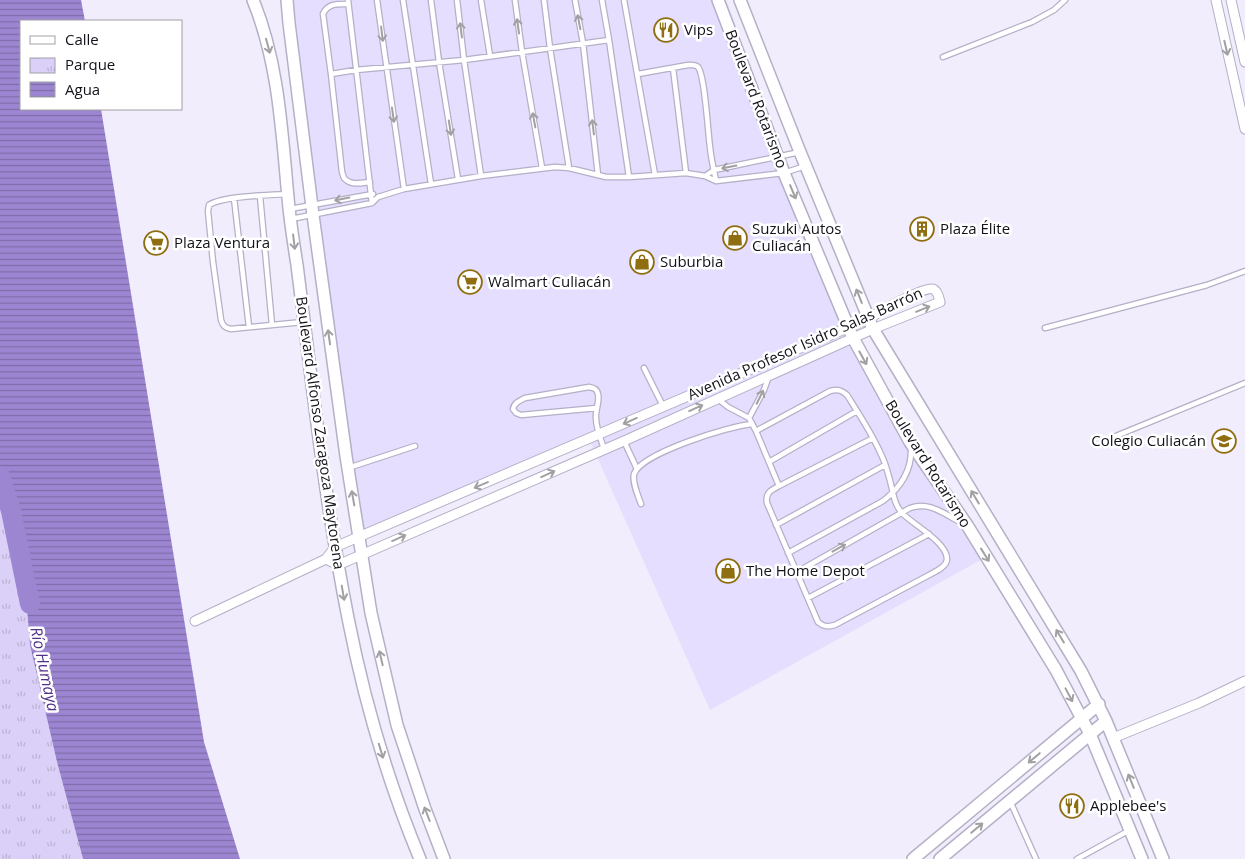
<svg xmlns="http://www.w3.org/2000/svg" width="1245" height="859" font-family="'Open Sans',sans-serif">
<defs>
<pattern id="park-tufts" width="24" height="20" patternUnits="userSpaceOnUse" patternTransform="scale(1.25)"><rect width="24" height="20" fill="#dbd1f8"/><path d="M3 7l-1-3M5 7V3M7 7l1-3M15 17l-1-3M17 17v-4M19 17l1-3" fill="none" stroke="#bbb2d4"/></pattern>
<pattern id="water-rules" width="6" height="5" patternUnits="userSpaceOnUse" patternTransform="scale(1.25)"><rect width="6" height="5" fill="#9c86d1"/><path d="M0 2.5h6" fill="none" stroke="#7e6ca9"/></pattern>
</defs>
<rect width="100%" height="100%" fill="#f1edfc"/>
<!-- built -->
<path fill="#e6defe" d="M 291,0 L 726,0 L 853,338 L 986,557 L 710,710 L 589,439 L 359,537 Z"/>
<!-- park -->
<path fill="url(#park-tufts)" d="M 0,479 L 10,503 L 24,571 L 30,645 L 57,762 L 83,859 L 0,859 Z"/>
<!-- water -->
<path fill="url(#water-rules)" d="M 0,0 L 81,0 L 85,21 L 21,21 L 21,109 L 101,109 L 204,742 L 240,859 L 83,859 L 57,762 L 30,645 L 24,571 L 10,503 L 0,479 Z"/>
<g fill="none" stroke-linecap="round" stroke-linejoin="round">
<!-- river -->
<path stroke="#9c86d1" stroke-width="20" d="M 0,476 L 11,511 L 30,604"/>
<!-- service casing -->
<g stroke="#b5afc7" stroke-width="7">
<path id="service" d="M 348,0 L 372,203
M 377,0 L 404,189
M 403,0 L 431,184
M 431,0 L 439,62 L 458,179
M 457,0 L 464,60 L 481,176
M 481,0 L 490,56
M 515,0 L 522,52 L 542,168
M 544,0 L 550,48 L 569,168
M 575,0 L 583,43 L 598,175
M 602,0 L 609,40
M 624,0 L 655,175
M 348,4 C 338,4 328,3 323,14 L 331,74 L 342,172 L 344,178 C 351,186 361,183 370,182
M 943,57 L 1032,22 L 1054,10 L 1065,0
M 673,68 L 686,173
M 331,74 L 356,70 L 464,60 L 609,40 L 629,177
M 638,74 L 688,65 C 691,65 695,64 698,67 C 705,75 708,134 710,147 C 711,159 714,170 716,181
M 705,176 L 714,170 L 800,152
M 287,194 C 269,195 223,196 209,205 L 208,211 L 213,262 L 221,320 C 223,326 225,328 231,329 L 303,322
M 260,196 L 272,325
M 234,198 L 249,327
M 290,209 L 373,194
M 291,219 L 372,203 L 378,197 L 404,189 L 481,176 L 555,167 L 569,168 L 606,177 L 629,177 L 686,173 L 705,176 L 716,181 L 784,173 L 805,166
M 1045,328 L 1207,285 L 1245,271
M 644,368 L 663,406
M 718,399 L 728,407 L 749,418 L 756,431 L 779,486 L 873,438
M 597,408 L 521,415 L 516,413 L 513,409 C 514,403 519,401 525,398 L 589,387 C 594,388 597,389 598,394 C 600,402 595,410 596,418 C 596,429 601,439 604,449
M 749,418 L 764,390 L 769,376
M 756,431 L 830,391 C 838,389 841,390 847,395 C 859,414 871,432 880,452 C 884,460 887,469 889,477 C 893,490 893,503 902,513 C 912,524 947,542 947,559 C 947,566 937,571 931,574 L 835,625 C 828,627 824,627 818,622 L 767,503 C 765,493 771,490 779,486
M 1111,438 L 1245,383
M 624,441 L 637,469
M 769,462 L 857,411
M 348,468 L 415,446
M 641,504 C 638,495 632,483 634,474 C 641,453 730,426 752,424
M 776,525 L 885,465
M 788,553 L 883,501 C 900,488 912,471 911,448
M 797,572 L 910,508 C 930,501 944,514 962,523
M 808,598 L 929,534
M 1010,801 L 1036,859
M 1077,859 L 1128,831"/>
</g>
<!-- minor casing -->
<g stroke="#b5afc7" stroke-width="11">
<path id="minor" d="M 1216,0 L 1245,129
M 1231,0 L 1245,62
M 195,621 L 326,559 L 335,547 L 868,319 C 877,313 925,286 933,289 C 938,291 939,298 940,302 L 873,329 L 624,441 L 338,565 L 326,559
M 1113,738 L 1199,703 L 1245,681"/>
</g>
<!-- tertiary casing -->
<g stroke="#b5afc7" stroke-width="14">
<path id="tertiary" d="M 253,0 C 280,66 282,138 289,208 C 291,227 294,246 297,265 C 312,383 325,502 348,618 C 364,700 388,782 420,859
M 287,0 L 289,23 L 313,215 L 346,456 L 371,613 L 397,725 L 425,809 L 444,859
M 718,0 L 784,173 L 853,338 L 910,442 L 967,525 L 1056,670 L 1090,734 L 1142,859
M 740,0 L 800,152 L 873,329 L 1081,671 L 1106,721 L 1163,859
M 913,859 L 1099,704
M 940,859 L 1106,721"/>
</g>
<!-- service -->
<use href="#service" stroke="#fff" stroke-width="4.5"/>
<!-- minor -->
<use href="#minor" stroke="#fff" stroke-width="9"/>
<!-- tertiary -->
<use href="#tertiary" stroke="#fff" stroke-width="11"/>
</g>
<!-- one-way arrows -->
<defs><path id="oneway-shaft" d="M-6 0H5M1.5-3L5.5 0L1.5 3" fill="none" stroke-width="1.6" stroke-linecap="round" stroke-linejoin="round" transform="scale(1.25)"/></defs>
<g stroke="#a1a0a3">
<use href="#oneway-shaft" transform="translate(579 22) rotate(-101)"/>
<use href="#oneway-shaft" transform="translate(518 26) rotate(-98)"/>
<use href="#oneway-shaft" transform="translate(461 30) rotate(-97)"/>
<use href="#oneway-shaft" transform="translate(382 34) rotate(83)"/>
<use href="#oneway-shaft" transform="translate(268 46) rotate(75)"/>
<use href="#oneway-shaft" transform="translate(1226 48) rotate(77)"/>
<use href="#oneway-shaft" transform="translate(393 115) rotate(82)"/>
<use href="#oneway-shaft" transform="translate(534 120) rotate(-100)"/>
<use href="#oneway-shaft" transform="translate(593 127) rotate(-97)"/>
<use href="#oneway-shaft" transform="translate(450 128) rotate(81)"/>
<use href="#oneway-shaft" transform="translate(729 167) rotate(169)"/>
<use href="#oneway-shaft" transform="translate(793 192) rotate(67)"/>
<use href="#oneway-shaft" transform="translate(342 199) rotate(169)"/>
<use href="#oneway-shaft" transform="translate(294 242) rotate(83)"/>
<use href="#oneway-shaft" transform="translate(859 296) rotate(-112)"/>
<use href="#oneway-shaft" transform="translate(923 309) rotate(-22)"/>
<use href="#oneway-shaft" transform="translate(329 337) rotate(-98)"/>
<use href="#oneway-shaft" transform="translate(863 358) rotate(61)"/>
<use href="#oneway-shaft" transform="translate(760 397) rotate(-63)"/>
<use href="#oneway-shaft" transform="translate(696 408) rotate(-24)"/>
<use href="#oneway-shaft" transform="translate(630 421) rotate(156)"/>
<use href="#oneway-shaft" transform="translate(548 474) rotate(-24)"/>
<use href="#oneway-shaft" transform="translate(481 485) rotate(157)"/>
<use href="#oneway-shaft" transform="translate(975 497) rotate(-121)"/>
<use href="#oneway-shaft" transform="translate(353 498) rotate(-100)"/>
<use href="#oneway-shaft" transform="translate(399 538) rotate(-24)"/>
<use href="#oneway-shaft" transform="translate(839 548) rotate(-29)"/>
<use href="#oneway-shaft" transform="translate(985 555) rotate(58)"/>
<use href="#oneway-shaft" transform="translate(343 593) rotate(80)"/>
<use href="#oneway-shaft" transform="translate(1060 636) rotate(-121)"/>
<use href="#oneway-shaft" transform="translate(381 658) rotate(-103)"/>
<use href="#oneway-shaft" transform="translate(1069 695) rotate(62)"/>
<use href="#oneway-shaft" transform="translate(381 751) rotate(73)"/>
<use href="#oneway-shaft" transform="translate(1034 758) rotate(140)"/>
<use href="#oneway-shaft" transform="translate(1131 781) rotate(-112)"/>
<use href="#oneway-shaft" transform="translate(427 814) rotate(-111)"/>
<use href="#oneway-shaft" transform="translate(977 828) rotate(-40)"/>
</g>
<!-- icons -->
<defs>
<g id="restaurant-ring" transform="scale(1.25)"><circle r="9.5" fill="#fff" stroke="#8e6e11" stroke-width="1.5"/><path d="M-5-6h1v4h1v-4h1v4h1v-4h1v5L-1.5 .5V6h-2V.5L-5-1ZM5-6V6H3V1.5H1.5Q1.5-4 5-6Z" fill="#8e6e11"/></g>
<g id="building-ring" transform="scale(1.25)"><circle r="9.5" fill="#fff" stroke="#8e6e11" stroke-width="1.5"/><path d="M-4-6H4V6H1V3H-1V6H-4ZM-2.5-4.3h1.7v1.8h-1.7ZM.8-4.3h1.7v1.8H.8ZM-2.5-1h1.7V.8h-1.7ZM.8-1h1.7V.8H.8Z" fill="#8e6e11"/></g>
<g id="shop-ring" transform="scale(1.25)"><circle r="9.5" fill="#fff" stroke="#8e6e11" stroke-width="1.5"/><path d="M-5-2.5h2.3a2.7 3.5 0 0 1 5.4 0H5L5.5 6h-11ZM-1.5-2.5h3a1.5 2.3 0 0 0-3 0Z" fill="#8e6e11"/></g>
<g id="supermarket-ring" transform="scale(1.25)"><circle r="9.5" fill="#fff" stroke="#8e6e11" stroke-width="1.5"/><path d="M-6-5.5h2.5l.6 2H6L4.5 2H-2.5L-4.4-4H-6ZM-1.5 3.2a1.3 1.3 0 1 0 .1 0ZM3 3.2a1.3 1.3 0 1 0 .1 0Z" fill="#8e6e11"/></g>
<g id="school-ring" transform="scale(1.25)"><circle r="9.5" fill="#fff" stroke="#8e6e11" stroke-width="1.5"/><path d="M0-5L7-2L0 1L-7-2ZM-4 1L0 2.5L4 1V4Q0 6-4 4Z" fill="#8e6e11"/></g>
</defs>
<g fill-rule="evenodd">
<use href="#restaurant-ring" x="666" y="30"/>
<use href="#building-ring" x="922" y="229"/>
<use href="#shop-ring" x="735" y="238"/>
<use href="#supermarket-ring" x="156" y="243"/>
<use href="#shop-ring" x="642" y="262"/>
<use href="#supermarket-ring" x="470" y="282"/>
<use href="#school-ring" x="1224" y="441"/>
<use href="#shop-ring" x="728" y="571"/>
<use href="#restaurant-ring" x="1072" y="806"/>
</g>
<g text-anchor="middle" stroke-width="5" stroke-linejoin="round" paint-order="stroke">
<!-- poi labels -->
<g font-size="15" fill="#131119" stroke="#fff" text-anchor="start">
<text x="684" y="35">Vips</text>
<text x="752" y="234">Suzuki Autos<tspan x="752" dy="17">Culiacán</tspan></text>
<text x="940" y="234">Plaza Élite</text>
<text x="174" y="248">Plaza Ventura</text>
<text x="660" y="267">Suburbia</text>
<text x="488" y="287">Walmart Culiacán</text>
<text x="1206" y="446" text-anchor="end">Colegio Culiacán</text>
<text x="746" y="576">The Home Depot</text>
<text x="1090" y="811">Applebee's</text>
</g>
<!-- street labels -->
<g font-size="15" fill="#131119" stroke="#fff">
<text transform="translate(756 99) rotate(69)" y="5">Boulevard Rotarismo</text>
<text transform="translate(805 344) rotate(-24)" y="5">Avenida Profesor Isidro Salas Barrón</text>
<text transform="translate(320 433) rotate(82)" y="5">Boulevard Alfonso Zaragoza Maytorena</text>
<text transform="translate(928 464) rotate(58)" y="5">Boulevard Rotarismo</text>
</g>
<!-- water labels -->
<g font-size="16" font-style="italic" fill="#523189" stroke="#fff">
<text transform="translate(45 669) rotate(78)" y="6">Río Humaya</text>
</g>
</g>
<!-- legend -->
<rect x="20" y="20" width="162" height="90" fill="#ffffff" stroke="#a1a0a3"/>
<rect x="30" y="36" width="25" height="8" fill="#ffffff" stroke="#a1a0a3"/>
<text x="65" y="45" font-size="15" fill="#131119">Calle</text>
<rect x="30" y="58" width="25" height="15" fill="url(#park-tufts)" stroke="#a1a0a3"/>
<text x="65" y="70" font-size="15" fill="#131119">Parque</text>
<rect x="30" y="82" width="25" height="15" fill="url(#water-rules)" stroke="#a1a0a3"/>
<text x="65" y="95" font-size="15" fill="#131119">Agua</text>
</svg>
